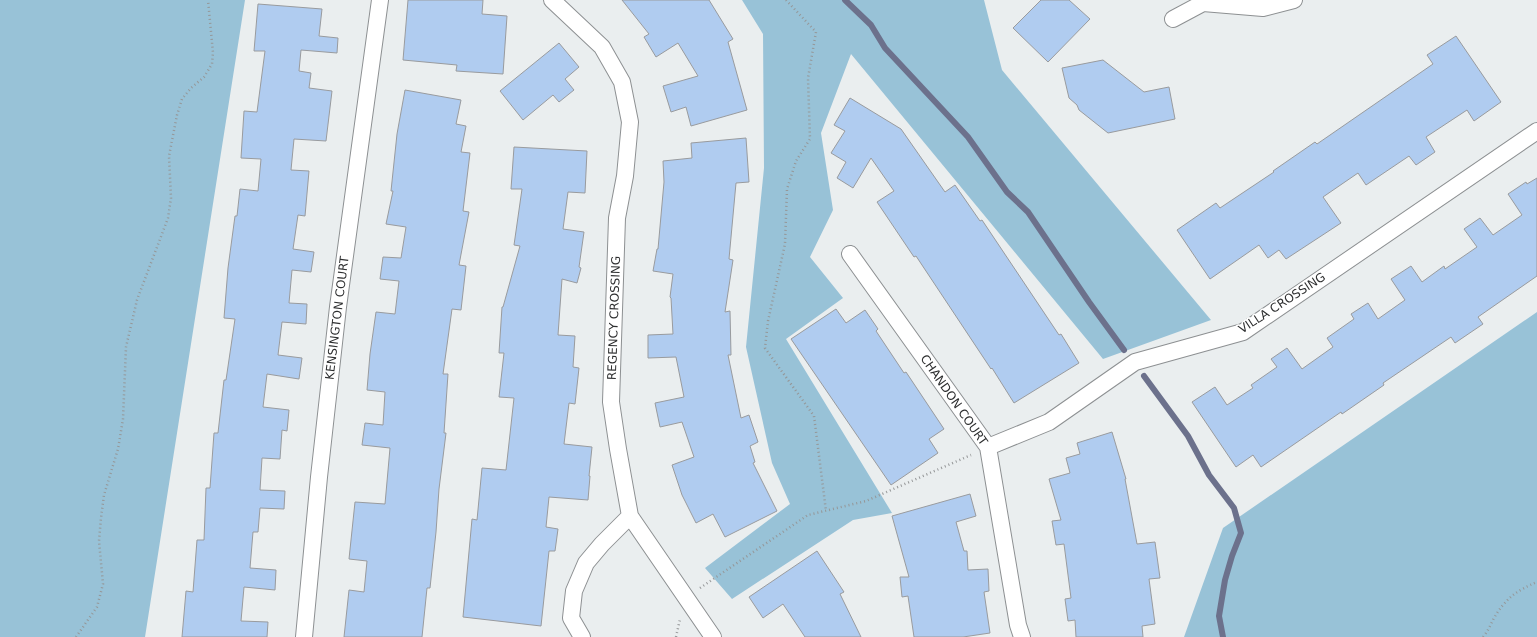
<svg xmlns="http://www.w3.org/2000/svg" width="1537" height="637" font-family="'DejaVu Sans',sans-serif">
<rect width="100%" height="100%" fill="#eaeeef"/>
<!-- green -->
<path fill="#98c2d7" d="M 0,0 L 245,0 L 145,637 L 0,637 Z
M 742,0 L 984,0 L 1002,70 L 1211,320 L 1103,359 L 851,54 L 821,133 L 833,210 L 810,257 L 843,298 L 786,339 L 892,513 L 853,520 L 732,599 L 705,568 L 790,504 L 772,463 L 746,347 L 764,168 L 763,34 Z
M 1537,312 L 1537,637 L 1184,637 L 1223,528 Z"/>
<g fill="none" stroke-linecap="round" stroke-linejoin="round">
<!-- stream -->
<path stroke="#6c718c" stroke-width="6" d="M 845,0 L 871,25 L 885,48 L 968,137 L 1007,192 L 1028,212 L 1089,302 L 1124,350
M 1144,376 L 1188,436 L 1209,475 L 1234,508 L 1241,533 L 1232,556 L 1225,580 L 1219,616 L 1223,637"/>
</g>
<!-- building -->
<path fill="#b0ccf0" stroke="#999b9e" d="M 408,0 L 483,0 L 482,14 L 507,16 L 503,74 L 456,71 L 457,65 L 403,60 Z
M 622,0 L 709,0 L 733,39 L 728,42 L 747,110 L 691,126 L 686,107 L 671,112 L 663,86 L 698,76 L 678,43 L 656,57 L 644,37 L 649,34 Z
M 1041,0 L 1069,0 L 1090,19 L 1048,62 L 1013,28 Z
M 258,4 L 322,9 L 319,36 L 338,38 L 337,53 L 301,50 L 299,71 L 311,73 L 309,88 L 332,91 L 326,141 L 294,139 L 291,170 L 309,171 L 305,216 L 298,215 L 293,249 L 314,252 L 311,272 L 292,270 L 289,303 L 307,304 L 306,324 L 282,322 L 278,355 L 302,358 L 299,379 L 267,374 L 263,407 L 289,410 L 287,431 L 282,430 L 280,459 L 262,458 L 260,490 L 285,491 L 284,509 L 260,508 L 258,532 L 253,532 L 250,568 L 276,570 L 275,590 L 244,587 L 241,621 L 268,622 L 267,637 L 182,637 L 186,591 L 193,592 L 197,540 L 204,540 L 206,488 L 210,488 L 214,433 L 218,433 L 224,380 L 226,380 L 235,319 L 224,318 L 228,268 L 235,216 L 237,216 L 240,189 L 258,191 L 261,159 L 241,158 L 244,111 L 257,112 L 265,51 L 254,51 Z
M 1456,36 L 1501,102 L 1474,121 L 1467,110 L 1426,137 L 1435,152 L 1416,165 L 1409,156 L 1366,185 L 1358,173 L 1323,197 L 1341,223 L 1286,259 L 1279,250 L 1268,258 L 1259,245 L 1210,279 L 1177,230 L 1216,203 L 1220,208 L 1274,172 L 1273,171 L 1315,142 L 1317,144 L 1433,64 L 1427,55 Z
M 559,43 L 579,67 L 565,79 L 574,90 L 559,102 L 553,95 L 523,120 L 500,91 Z
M 1103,60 L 1144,92 L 1169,87 L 1175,119 L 1108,133 L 1079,110 L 1077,105 L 1069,98 L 1062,68 Z
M 405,90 L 461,100 L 456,124 L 466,126 L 461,152 L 470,153 L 463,211 L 469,212 L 459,265 L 466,266 L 461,310 L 452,309 L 443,374 L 448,374 L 444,433 L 446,433 L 439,489 L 436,532 L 430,588 L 427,588 L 422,637 L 344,637 L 349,590 L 364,592 L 367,561 L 349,559 L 355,502 L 385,504 L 390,448 L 362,445 L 365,423 L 383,425 L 385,392 L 367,390 L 370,354 L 376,312 L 395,314 L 399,281 L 380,279 L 383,257 L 401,258 L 406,227 L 386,224 L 393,191 L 391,191 L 397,134 Z
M 850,98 L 901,129 L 945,192 L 955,185 L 980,221 L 982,220 L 1059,335 L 1061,334 L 1079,363 L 1014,403 L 992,368 L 991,369 L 916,256 L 914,257 L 877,202 L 894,191 L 871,158 L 853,188 L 837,178 L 846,162 L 831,153 L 845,131 L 834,125 Z
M 746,138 L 749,182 L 736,183 L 729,259 L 733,260 L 725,312 L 730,311 L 731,355 L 728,355 L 741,418 L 749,415 L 758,442 L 750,446 L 755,462 L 753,463 L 777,511 L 725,537 L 713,514 L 696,523 L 682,495 L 672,465 L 694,457 L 682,422 L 660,427 L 655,403 L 684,397 L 676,357 L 648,358 L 648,335 L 673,334 L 671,298 L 670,297 L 673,274 L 653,271 L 657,249 L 658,249 L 664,182 L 663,161 L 692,158 L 691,143 Z
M 514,147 L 587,151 L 585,193 L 568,192 L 563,229 L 584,232 L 579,267 L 581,268 L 577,283 L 562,279 L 558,335 L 575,336 L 573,367 L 579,368 L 575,404 L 569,403 L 564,444 L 592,447 L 589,476 L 590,476 L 588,500 L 549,497 L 546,527 L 558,529 L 555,551 L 549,551 L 541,626 L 463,617 L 472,519 L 477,520 L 482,468 L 506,470 L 514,398 L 499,397 L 504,353 L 499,353 L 502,307 L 503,307 L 520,246 L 514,245 L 522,189 L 511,189 Z
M 1537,178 L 1537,276 L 1478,317 L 1483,324 L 1455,343 L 1451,337 L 1383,383 L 1384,385 L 1342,414 L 1341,412 L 1261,467 L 1253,455 L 1236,467 L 1192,402 L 1215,387 L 1227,405 L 1253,388 L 1251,385 L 1277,367 L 1271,359 L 1287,348 L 1302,369 L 1333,347 L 1327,338 L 1354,319 L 1351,314 L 1368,303 L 1378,319 L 1405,300 L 1391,279 L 1411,266 L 1422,282 L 1444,266 L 1445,269 L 1477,247 L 1464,229 L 1480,218 L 1493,235 L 1522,215 L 1508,194 L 1526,182 L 1527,184 Z
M 836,309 L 846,323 L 865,310 L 878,329 L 876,331 L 904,373 L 906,372 L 944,429 L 929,439 L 938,453 L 891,485 L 791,339 Z
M 1112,432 L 1126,479 L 1125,479 L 1137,544 L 1155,542 L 1160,578 L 1149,579 L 1155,624 L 1142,626 L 1143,637 L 1076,637 L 1075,620 L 1068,621 L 1065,599 L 1071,598 L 1064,544 L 1056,545 L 1052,521 L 1061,520 L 1049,479 L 1070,473 L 1066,458 L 1080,454 L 1077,443 Z
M 970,494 L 976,516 L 956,522 L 964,551 L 967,551 L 968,570 L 988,569 L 989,591 L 984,592 L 990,633 L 963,637 L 914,637 L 908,596 L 902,597 L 900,577 L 909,577 L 892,516 Z
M 817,551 L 844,592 L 840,594 L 861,637 L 805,637 L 783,604 L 763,618 L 749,597 Z"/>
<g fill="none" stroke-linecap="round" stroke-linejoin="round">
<!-- street casing -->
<g stroke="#8d9092" stroke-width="18">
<path id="street" d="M 552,0 L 602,47 L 622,82 L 630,122 L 625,176 L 617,218 L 611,402 L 618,449 L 630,516 L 713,637
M 1173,19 L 1203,3 L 1263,8 L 1294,0
M 850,254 L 988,447 L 1018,625 L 1022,637
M 988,447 L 1049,422 L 1135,362 L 1243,332 L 1537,131
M 304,637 L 319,477 L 338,307 L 380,0
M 582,637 L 571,618 L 574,591 L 586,563 L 602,544 L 630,516"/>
</g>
<!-- path -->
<path stroke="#959798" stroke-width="2.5" stroke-dasharray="1 3" stroke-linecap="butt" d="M 786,0 L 816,32 L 808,78 L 810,139 L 796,161 L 787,189 L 785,244 L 768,321 L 765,348 L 814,416 L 826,511
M 700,588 L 808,515 L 866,501 L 971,455
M 76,637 L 97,607 L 103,584 L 99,541 L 101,518 L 104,495 L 118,449 L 123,419 L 126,347 L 137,300 L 168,218 L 171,198 L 169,156 L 177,115 L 182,99 L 191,88 L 204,77 L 212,64 L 213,53 L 208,0
M 676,637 L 680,619
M 1483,637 C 1488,631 1491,624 1494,618 C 1506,598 1516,591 1537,582"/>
<!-- street -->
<use href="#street" stroke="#fff" stroke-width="16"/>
</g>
<g text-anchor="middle" stroke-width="3" stroke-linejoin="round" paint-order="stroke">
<!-- street labels -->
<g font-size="12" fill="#2e2f30" stroke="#fff">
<text transform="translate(1282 303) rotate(-33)" y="4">VILLA CROSSING</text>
<text transform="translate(337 318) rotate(-83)" y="4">KENSINGTON COURT</text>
<text transform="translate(614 318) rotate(-88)" y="4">REGENCY CROSSING</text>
<text transform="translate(954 400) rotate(55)" y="4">CHANDON COURT</text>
</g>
</g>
</svg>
